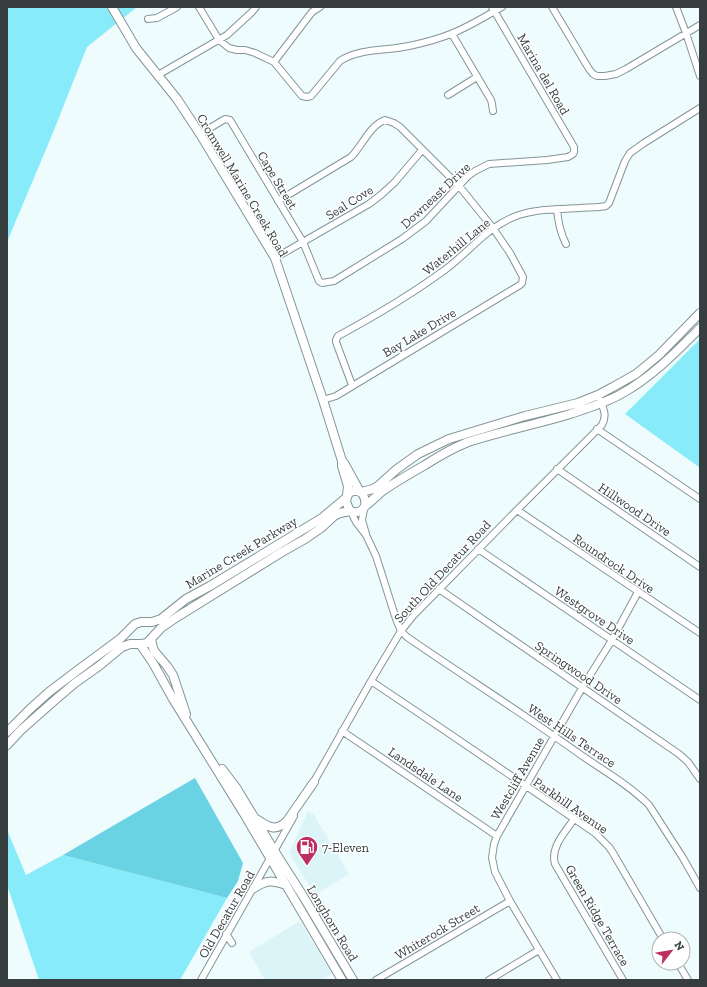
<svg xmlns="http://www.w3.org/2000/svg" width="707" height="987" font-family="'Zilla Slab',serif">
<rect width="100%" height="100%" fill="#effcfe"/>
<!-- built -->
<path fill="#daf4f8" d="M 308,811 L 314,815 L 349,874 L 315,895 L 289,853 Z
M 300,921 L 332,974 L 322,980 L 265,980 L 249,952 Z"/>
<!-- green -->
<path fill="#87ebfa" d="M 7,7 L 137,7 L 87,47 L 52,135 L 7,242 Z
M 700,339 L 700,466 L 699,467 L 625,414 Z
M 7,830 L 26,875 L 63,855 L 227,898 L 180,980 L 39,980 L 7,885 Z"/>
<!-- forest -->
<path fill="#69d3e3" d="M 195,778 L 243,863 L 238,881 L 227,898 L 63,855 Z"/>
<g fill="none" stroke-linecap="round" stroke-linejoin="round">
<!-- minor casing -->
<g stroke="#859497" stroke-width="8">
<path id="minor" d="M 199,7 L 219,40 L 229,48 L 237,50 L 245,50 L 255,53 L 274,62 L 302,96 L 307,97 L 311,96 L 340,61 C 359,48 387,51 409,46 C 423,43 439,39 453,33 C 470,26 486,16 502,7
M 552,7 L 589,69 L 593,74 L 597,76 L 605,76 L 616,74 L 626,69 L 700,25
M 676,7 L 686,33 L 700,76
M 148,19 L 157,18 L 177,7
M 452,34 L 491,100 L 492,104 L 493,111
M 274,62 L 312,12 L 320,7
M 158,75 L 227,35 L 252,12 L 256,7
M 448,95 L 477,77
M 200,134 L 225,119 L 230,120 L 303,242 L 319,281 L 322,283 L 334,281 L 402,239 L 426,221 L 468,176 L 475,171 L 489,164 L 547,160 L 568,157 L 573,154 L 574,152 L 574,147 L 492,7
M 278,201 L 351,157 C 362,146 370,125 385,120 L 394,123 L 400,127 L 459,186 L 493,228 L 510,253 L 523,277 L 522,283 L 520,285 L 336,396 L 323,400
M 557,209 C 558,223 560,232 566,244
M 275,258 L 369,204 L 382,194 L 395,182 L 422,150
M 352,385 L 336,342 L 336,340 L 338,336 C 375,316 412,294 446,269 C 470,251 489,225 519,215 C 538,209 559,209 579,208 C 587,207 597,208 606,206 L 609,203 L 625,161 L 630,153 L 644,143 L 700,108
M 597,429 L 700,499
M 557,469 L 700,567
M 364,509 L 362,520 L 366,534
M 517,510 L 700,633
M 351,512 L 356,522 L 366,535 L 376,556 L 396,619 L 401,631 L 407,637 C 465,677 524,714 581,755 C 604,771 629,785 649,805 L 683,858 L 700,888
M 478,549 L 612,640 L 700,700
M 439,589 L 679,754 L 688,762 L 700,779
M 371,681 L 444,730 L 595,833 L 609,847 L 613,853 L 663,939
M 342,731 L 497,836
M 312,785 L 371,681 L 401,631 L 413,616 L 517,510 L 602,425 C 607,415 604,410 600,400
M 574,819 C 565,832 550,848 555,864 L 623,980
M 226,934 L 232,943
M 678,963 L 688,980
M 201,980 L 294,816
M 376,980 L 510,901
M 489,980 L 539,950
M 557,980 L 510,901 L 495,872 L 492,858 L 494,844 L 497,836 L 582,688 L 612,640 L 638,592"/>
</g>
<!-- major casing -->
<g stroke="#859497" stroke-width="10">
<path id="major" d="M 112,7 L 136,48 L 177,99 L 200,134 L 275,258 L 323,400 L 342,461 L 342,466 L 348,486 L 347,495
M 344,463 L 360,492
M 347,497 L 346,502 L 350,511 C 364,516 370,503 361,492
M 365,506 C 372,501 377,495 384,490 C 397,481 411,473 425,465 C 439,456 453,448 468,442 C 502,431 537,424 570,414 C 588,408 605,403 621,394 C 652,377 676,352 700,328
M 151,639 L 153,648 L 155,652 L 167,666 L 173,675 L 186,714
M 140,644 L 153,663 L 173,699 L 243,812 L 342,980
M 7,732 L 30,709 L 49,692 L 78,670 L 120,639 L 135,624 L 141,622 L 152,622 L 161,619 L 186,599 L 210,586 L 322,518 L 347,497 L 349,493 L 353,491 L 357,491 L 361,492 L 373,489 L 378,486 L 397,469 L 418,454 L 449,439 L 525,416 L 578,403 L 598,395 L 613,387 L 636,374 L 659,355 L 700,313
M 7,745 L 21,730 L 55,700 L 75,683 L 99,666 L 122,647 L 130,644 L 142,644 L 147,643 L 161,628 L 177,617 L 282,552 L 305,539 L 321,528 L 334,516 L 340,513 L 350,511
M 222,769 L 237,789 L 280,860 L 303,896 L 353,980
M 258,820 C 268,827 276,832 287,821 L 314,782
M 254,888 C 267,880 271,880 286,885"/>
</g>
<!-- minor -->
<use href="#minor" stroke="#fff" stroke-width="6"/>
<!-- major -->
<use href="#major" stroke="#fff" stroke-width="8"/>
</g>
<!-- icons -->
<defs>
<g id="fuel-pin" transform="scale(1.15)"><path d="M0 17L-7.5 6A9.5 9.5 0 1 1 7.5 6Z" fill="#bd2f60" stroke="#fff"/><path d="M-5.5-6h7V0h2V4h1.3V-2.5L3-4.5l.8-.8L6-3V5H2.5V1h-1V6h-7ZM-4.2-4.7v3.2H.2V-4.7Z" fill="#fff"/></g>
</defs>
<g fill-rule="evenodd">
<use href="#fuel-pin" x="307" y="847"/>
</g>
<g text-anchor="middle" stroke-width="3" stroke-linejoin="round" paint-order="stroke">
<!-- street labels -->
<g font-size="13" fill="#373e3f" stroke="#fff">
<text transform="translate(544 74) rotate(60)" y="5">Marina del Road</text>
<text transform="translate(278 180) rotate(59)" y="5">Cape Street</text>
<text transform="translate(243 185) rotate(59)" y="5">Cromwell Marine Creek Road</text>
<text transform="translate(435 195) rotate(-43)" y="5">Downeast Drive</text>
<text transform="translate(349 202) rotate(-32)" y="5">Seal Cove</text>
<text transform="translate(456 246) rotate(-39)" y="5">Waterhill Lane</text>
<text transform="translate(419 332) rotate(-31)" y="5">Bay Lake Drive</text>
<text transform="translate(635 509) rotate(34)" y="5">Hillwood Drive</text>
<text transform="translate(241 552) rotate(-31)" y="5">Marine Creek Parkway</text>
<text transform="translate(614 563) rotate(34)" y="5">Roundrock Drive</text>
<text transform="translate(442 571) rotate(-47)" y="5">South Old Decatur Road</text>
<text transform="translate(595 615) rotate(34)" y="5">Westgrove Drive</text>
<text transform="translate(579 672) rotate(34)" y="5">Springwood Drive</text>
<text transform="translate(572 735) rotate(34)" y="5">West Hills Terrace</text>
<text transform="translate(426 774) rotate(34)" y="5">Landsdale Lane</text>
<text transform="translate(517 778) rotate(-60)" y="5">Westcliff Avenue</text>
<text transform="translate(571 805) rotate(35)" y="5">Parkhill Avenue</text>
<text transform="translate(226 914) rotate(-60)" y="5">Old Decatur Road</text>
<text transform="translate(598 915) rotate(60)" y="5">Green Ridge Terrace</text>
<text transform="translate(333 923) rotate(59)" y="5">Longhorn Road</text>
<text transform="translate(437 931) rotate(-31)" y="5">Whiterock Street</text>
</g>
<!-- poi labels -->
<g font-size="13" fill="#373e3f" stroke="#fff" text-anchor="start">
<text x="322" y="852">7-Eleven</text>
</g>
</g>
<!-- border -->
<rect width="707" height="987" fill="none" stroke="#373e3f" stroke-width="16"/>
<!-- north arrow -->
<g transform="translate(671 951) rotate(59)"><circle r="19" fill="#ffffff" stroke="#afb2b2"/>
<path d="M0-3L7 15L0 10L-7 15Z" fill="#bd2f60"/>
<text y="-6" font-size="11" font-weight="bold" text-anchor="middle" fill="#373e3f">N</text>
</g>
</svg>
